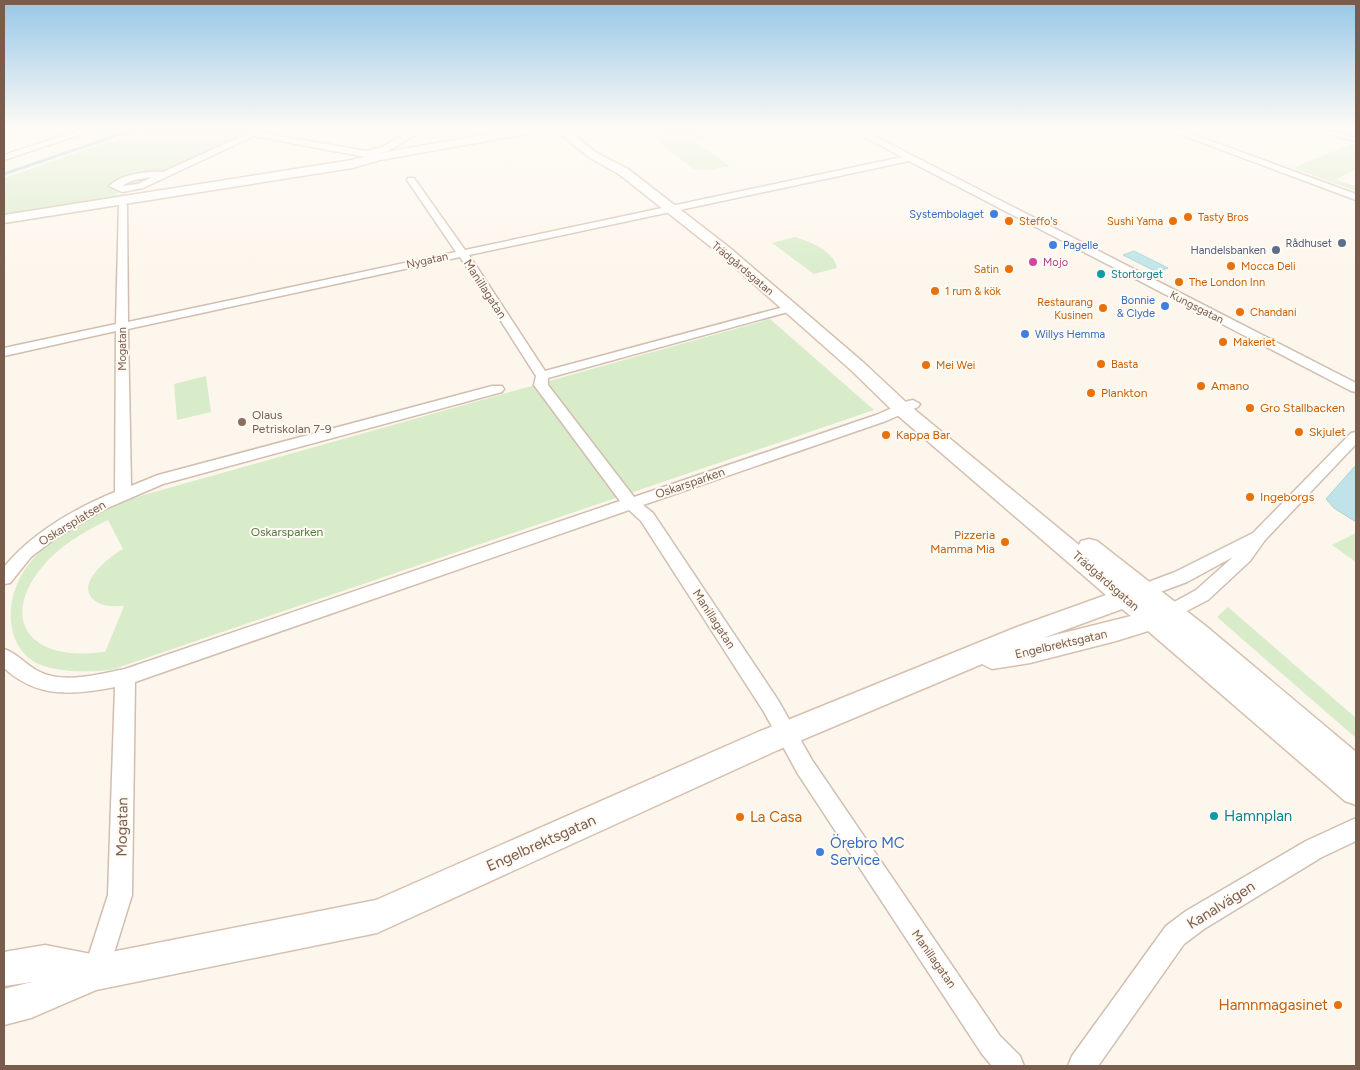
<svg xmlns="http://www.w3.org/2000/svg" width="1360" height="1070" font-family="Figtree,sans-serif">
<rect width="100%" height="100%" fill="#fdf6ec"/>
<!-- green -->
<path fill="#d8ecc9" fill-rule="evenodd" d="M 148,128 L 259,128 L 114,195 L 132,193 L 146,194 L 104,199 L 97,202 L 4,217 L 4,178 Z
M 667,128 L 704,128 L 698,131 L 706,135 L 705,138 L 693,141 L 730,166 L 707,170 L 694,169 L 645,132 Z
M 1353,143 L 1356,144 L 1356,168 L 1336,180 L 1356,186 L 1356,191 L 1293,168 Z
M 795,237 C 811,242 833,250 837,268 L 814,274 L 772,243 Z
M 770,319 L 874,410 L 111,670 C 86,672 59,673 36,663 C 0,642 5,587 35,557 C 64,527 101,510 140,496 ZM 108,520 L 123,549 C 107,558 68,590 101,604 C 108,607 117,606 124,606 L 105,652 C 87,654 66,655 49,648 C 9,631 20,592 43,566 C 60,545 84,532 108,520 Z
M 206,376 L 211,412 L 177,420 L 174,384 Z
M 1356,533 L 1356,562 L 1332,545 Z
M 1228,607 L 1356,718 L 1356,738 L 1217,617 Z"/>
<!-- water -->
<path fill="#bfe3e8" stroke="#a5d3da" d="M 1134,251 L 1168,268 L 1157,272 L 1123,255 Z
M 1356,465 L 1356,522 L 1334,508 L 1326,499 Z"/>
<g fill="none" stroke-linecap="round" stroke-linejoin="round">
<!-- stream -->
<path stroke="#a5d3da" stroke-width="3" d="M 4,174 L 138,128"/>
<!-- street casing -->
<g stroke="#d1beb0" stroke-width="3">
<path id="street" d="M 86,128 L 99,128 L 4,160 L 4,155 Z
M 259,128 L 270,128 L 262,133 L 366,151 L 382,147 L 416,128 L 427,128 L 388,151 L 366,157 L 254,136 L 143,188 L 122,192 L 109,186 C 122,174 146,171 163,172 ZM 152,177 L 138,184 L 121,186 L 134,180 Z
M 848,128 L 859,128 L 1356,383 L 1356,392 L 1351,391 L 909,161 L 469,255 L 545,371 L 787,306 L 791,305 L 797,308 L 795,310 L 548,378 L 548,385 L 634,497 L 876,415 L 908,401 L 913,400 L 920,404 L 918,407 L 886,421 L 643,505 L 653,513 L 778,700 L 812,760 L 1000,1036 L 1020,1056 L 1024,1066 L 992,1066 L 982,1054 L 798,774 L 764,712 L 641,521 L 629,510 L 135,682 L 132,895 L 105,982 L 96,986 L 87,982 L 83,973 L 108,895 L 115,687 C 73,695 38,699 4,668 L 4,649 C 17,653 27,666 40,672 C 65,684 99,674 125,669 L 620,501 L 534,385 L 536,376 L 460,257 L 128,329 L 131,486 L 158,475 L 492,386 L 502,386 L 504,389 L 502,392 L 163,484 L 105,509 L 53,540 L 31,557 L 10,583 L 4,584 L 4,567 C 33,532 74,509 115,492 L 116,331 L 4,356 L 4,348 L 116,324 L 119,203 L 122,202 L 127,205 L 128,322 L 456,252 L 407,180 L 408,178 L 414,178 L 465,250 L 902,157 Z
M 1163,128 L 1175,128 L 1356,194 L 1356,200 Z
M 1304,128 L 1320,128 L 1356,137 L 1356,141 Z
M 1356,432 L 1356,444 L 1265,540 L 1250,561 L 1208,600 L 1171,619 L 1165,617 L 1162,612 L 1165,607 L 1196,590 L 1233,557 L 1187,582 L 1144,598 L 1138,596 L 1135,591 L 1138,586 L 1175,572 L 1253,533 L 1351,433 Z
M 1356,818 L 1356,841 L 1322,857 L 1204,929 L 1184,944 L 1098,1066 L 1068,1066 L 1072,1056 L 1166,926 L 1186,911 L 1306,841 Z"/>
</g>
<!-- secondary casing -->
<g stroke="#d6c0b0" stroke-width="3">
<path id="secondary" d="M 523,128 L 549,128 L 544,131 L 380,160 L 352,168 L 4,223 L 4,215 L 352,160 L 380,153 Z
M 554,128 L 566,128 L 595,152 L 628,169 L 730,248 L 864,363 L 909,405 L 1079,545 L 1081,541 L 1089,539 L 1097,541 L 1207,627 L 1356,752 L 1356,805 L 1345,801 L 1148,631 L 1116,641 L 1030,663 L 992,669 L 982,664 L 778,750 L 377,933 L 96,990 L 31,1018 L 4,1025 L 4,989 L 32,982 L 4,986 L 4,952 L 45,945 L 96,955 L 376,900 L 758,732 L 1017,627 L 1106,595 L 895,413 L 852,371 L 720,254 L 620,175 L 587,156 ZM 1122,609 L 1131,616 L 1043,638 Z"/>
</g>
<!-- street -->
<use href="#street" fill="#fff" fill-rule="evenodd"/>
<!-- secondary -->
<use href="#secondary" fill="#fff" fill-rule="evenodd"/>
</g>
<!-- sky -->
<linearGradient id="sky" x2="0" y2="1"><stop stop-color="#97c7e8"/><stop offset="0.46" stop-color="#fefbf6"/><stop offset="1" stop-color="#fefbf6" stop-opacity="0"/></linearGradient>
<rect width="1360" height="278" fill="url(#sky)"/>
<!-- markers -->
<g fill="#3f7fe0" stroke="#fffaf3" stroke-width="2">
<circle cx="994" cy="214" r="5"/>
<circle cx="1053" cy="245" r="5"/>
<circle cx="1165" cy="306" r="5"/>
<circle cx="1025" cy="334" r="5"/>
<circle cx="820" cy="852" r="5"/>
</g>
<g fill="#e8710a" stroke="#fffaf3" stroke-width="2">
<circle cx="1188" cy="217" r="5"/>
<circle cx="1009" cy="221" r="5"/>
<circle cx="1173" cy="221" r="5"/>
<circle cx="1231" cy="266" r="5"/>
<circle cx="1009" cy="269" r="5"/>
<circle cx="1179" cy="282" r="5"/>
<circle cx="935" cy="291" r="5"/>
<circle cx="1103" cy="308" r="5"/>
<circle cx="1240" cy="312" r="5"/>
<circle cx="1223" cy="342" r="5"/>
<circle cx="1101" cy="364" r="5"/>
<circle cx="926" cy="365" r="5"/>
<circle cx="1201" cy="386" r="5"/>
<circle cx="1091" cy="393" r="5"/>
<circle cx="1250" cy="408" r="5"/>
<circle cx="1299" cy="432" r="5"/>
<circle cx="886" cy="435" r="5"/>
<circle cx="1250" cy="497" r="5"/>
<circle cx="1005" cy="542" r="5"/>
<circle cx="740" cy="817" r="5"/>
<circle cx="1338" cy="1005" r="5"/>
</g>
<g fill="#5c6f8a" stroke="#fffaf3" stroke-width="2">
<circle cx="1342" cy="243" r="5"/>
<circle cx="1276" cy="250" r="5"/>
</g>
<circle fill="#d1479c" stroke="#fffaf3" stroke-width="2" cx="1033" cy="262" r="5"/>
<g fill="#0f9aa8" stroke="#fffaf3" stroke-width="2">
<circle cx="1101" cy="274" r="5"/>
<circle cx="1214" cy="816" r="5"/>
</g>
<circle fill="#8d6e63" stroke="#fffaf3" stroke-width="2" cx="242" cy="422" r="5"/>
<g text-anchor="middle" stroke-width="4" stroke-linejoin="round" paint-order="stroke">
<!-- far-shop labels -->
<g font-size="11" fill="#366cbe" stroke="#fffaf3" text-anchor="end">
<text x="984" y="218">Systembolaget</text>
<text x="1063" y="249" text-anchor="start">Pagelle</text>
<text x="1155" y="304">Bonnie<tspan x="1155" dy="13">&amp; Clyde</tspan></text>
<text x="1035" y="338" text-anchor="start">Willys Hemma</text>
</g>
<!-- far-food labels -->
<g font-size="11" fill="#c56008" stroke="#fffaf3" text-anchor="start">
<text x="1198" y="221">Tasty Bros</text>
<text x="1019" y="225">Steffo's</text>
<text x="1163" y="225" text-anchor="end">Sushi Yama</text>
<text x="1241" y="270">Mocca Deli</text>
<text x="999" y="273" text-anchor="end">Satin</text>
<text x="1189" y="286">The London Inn</text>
<text x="945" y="295">1 rum &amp; kök</text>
<text x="1093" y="306" text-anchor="end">Restaurang<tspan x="1093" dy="13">Kusinen</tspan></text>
<text x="1250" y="316">Chandani</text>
<text x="1233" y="346">Makeriet</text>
<text x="1111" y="368">Basta</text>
<text x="936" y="369">Mei Wei</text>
</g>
<!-- far-service labels -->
<g font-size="11" fill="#4e5e75" stroke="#fffaf3" text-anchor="end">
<text x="1332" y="247">Rådhuset</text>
<text x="1266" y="254">Handelsbanken</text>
</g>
<!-- far-street labels -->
<g font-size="11" fill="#7a5c4d" stroke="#fffaf3">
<text transform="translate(427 260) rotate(-12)" y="4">Nygatan</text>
<text transform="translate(743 268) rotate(40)" y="4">Trädgårdsgatan</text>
<text transform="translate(1197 307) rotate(27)" y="4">Kungsgatan</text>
<text transform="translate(122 349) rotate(-90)" y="4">Mogatan</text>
</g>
<!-- far-hotel labels -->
<g font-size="11" fill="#b23c85" stroke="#fffaf3" text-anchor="start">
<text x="1043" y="266">Mojo</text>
</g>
<!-- far-culture labels -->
<g font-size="11" fill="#0d838f" stroke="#fffaf3" text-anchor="start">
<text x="1111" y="278">Stortorget</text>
</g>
<!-- street labels -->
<g font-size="12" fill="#7a5c4d" stroke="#fffaf3">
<text transform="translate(485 289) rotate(57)" y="4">Manillagatan</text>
<text transform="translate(690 483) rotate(-19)" y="4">Oskarsparken</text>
<text transform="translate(72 523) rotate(-31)" y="4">Oskarsplatsen</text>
<text transform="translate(1106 581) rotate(41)" y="4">Trädgårdsgatan</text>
<text transform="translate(714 619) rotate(57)" y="4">Manillagatan</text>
<text transform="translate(1061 644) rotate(-13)" y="4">Engelbrektsgatan</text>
<text transform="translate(934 959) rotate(55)" y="4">Manillagatan</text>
</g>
<!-- food labels -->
<g font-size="12" fill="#c56008" stroke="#fffaf3" text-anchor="start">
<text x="1211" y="390">Amano</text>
<text x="1101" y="397">Plankton</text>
<text x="1260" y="412">Gro Stallbacken</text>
<text x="1309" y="436">Skjulet</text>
<text x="896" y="439">Kappa Bar</text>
<text x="1260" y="501">Ingeborgs</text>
<text x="995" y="539" text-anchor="end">Pizzeria<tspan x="995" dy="14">Mamma Mia</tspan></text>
</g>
<!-- education labels -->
<g font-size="12" fill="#785e54" stroke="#fffaf3" text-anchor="start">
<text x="252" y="419">Olaus<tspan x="252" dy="14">Petriskolan 7-9</tspan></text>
</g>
<!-- park labels -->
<g font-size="12" fill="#537a41" stroke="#fffaf3">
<text x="287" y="536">Oskarsparken</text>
</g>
<!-- near-culture labels -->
<g font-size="15" fill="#0d838f" stroke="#fffaf3" text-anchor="start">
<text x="1224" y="821">Hamnplan</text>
</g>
<!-- near-food labels -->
<g font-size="15" fill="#c56008" stroke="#fffaf3" text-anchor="start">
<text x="750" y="822">La Casa</text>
<text x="1328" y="1010" text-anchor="end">Hamnmagasinet</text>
</g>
<!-- near-street labels -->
<g font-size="15" fill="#7a5c4d" stroke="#fffaf3">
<text transform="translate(122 827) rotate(-89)" y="5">Mogatan</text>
<text transform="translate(541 843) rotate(-24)" y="5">Engelbrektsgatan</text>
<text transform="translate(1221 905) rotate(-32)" y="5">Kanalvägen</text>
</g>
<!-- near-shop labels -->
<g font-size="15" fill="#366cbe" stroke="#fffaf3" text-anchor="start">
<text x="830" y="848">Örebro MC<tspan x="830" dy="17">Service</tspan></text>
</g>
</g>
<!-- border -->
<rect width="1360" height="1070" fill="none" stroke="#7a5c4d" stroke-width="10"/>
</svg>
